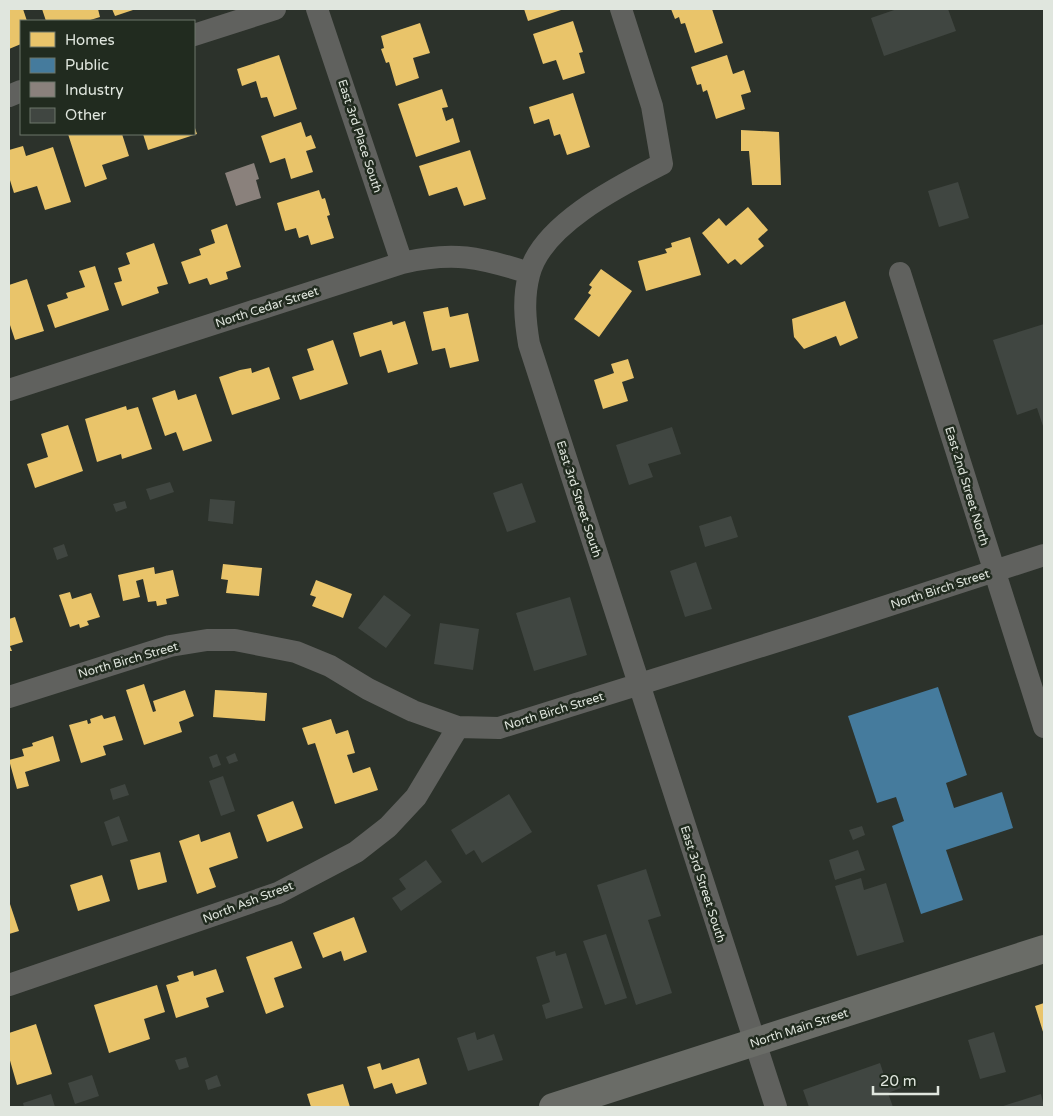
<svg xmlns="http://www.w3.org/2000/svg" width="1053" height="1116" font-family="'Varela Round',sans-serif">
<rect width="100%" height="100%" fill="#2c322b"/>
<!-- homes -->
<path fill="#e9c46a" d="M 9,9 L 23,9 L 27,21 L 21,21 L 21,44 L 9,49 Z
M 42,9 L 98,9 L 100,17 L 87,21 L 46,21 Z
M 112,9 L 136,9 L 115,16 Z
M 524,9 L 564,9 L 528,21 Z
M 671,9 L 712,9 L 723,43 L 695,53 L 685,23 L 681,24 L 679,17 L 675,19 Z
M 573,21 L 583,52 L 579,53 L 585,73 L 563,80 L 556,60 L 543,64 L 533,34 Z
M 420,23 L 430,53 L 413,58 L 419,78 L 396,86 L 389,62 L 386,63 L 381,49 L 384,48 L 381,36 Z
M 279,55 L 297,109 L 274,117 L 267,97 L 261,98 L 256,81 L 242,86 L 237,69 Z
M 727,55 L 733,74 L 744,70 L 751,92 L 741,95 L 745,109 L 716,119 L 707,90 L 703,92 L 701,84 L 697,85 L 691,67 Z
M 442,89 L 448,107 L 442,108 L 446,121 L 453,118 L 460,142 L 416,157 L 398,104 Z
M 573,93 L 590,147 L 567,155 L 560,134 L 554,136 L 549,119 L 534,124 L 529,107 Z
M 301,122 L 306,137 L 311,135 L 316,148 L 306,151 L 313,172 L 291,179 L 285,158 L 270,163 L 261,136 Z
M 194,125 L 197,134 L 148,150 L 143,134 L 194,134 Z
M 741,130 L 779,132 L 781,185 L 752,185 L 749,151 L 741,151 Z
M 68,134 L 122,134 L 129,156 L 102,165 L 107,179 L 85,187 Z
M 23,146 L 26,156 L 53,147 L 71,202 L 45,210 L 37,186 L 14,193 L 9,177 L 9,150 Z
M 470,150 L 486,199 L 464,206 L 457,187 L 429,196 L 419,166 Z
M 319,190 L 322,199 L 325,198 L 330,215 L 327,216 L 334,238 L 311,245 L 308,235 L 299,238 L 296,228 L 285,231 L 277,203 Z
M 748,207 L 768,230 L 758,239 L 764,246 L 741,265 L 735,259 L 728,264 L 702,233 L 719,218 L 726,226 Z
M 227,224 L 241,267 L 226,272 L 228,279 L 210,285 L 207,278 L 189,284 L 181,262 L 201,255 L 199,249 L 215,243 L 211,230 Z
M 690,237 L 701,275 L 646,291 L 638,261 L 667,253 L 665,249 L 672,247 L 671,243 Z
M 154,243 L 168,284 L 157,287 L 159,293 L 122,306 L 114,283 L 122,281 L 118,268 L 130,264 L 126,253 Z
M 95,266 L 109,310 L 55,328 L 47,305 L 68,298 L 66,293 L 85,287 L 79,271 Z
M 601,269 L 632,291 L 599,337 L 574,319 L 591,295 L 588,293 L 592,287 L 589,285 Z
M 27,279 L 44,331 L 15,340 L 9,322 L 9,285 Z
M 845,301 L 858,338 L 840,346 L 836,336 L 804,349 L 794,337 L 792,319 Z
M 448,307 L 450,317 L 468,313 L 479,361 L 450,368 L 445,348 L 432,351 L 423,312 Z
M 392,321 L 393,325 L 405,321 L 418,364 L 388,373 L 381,350 L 360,357 L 353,333 Z
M 333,340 L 348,384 L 300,400 L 292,377 L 314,370 L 307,349 Z
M 628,359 L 634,378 L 622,382 L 628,401 L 603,409 L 594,380 L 614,373 L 611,364 Z
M 269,367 L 280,399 L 232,415 L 219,377 L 240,370 L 251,368 L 252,373 Z
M 175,390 L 178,400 L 196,394 L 212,441 L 183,451 L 176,432 L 165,436 L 152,398 Z
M 126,406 L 127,410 L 138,407 L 152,449 L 122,459 L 121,454 L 97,462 L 85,419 Z
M 68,425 L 83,471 L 35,488 L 27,464 L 48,457 L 41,434 Z
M 223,564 L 262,568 L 259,596 L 226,593 L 228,580 L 221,579 Z
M 154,567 L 155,574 L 173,570 L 179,596 L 166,599 L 167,604 L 157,606 L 156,601 L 148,602 L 143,579 L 136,581 L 140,597 L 123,601 L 118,575 Z
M 316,580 L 352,594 L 343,618 L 312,606 L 316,597 L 310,595 Z
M 70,592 L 72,599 L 91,593 L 100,617 L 87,621 L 89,625 L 80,628 L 79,624 L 70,627 L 59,595 Z
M 15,617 L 23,642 L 10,646 L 12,651 L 9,651 L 9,619 Z
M 144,684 L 153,712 L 156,711 L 153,701 L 185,690 L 194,716 L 179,722 L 182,732 L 144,745 L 126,690 Z
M 215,690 L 267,693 L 265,721 L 213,717 Z
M 102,715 L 104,719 L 115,716 L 123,740 L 103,746 L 106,755 L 81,763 L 69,725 L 87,720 L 88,724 L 91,723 L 90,719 Z
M 331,719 L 336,734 L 348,730 L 355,753 L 347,755 L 353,773 L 370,767 L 378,790 L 335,804 L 315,743 L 308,745 L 302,728 Z
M 53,736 L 60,761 L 25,772 L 29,786 L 17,789 L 9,760 L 24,756 L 22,749 L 33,746 L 32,743 Z
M 293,801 L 303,828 L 267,842 L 257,815 Z
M 230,832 L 238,858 L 209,868 L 216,887 L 197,894 L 179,841 L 199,834 L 201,842 Z
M 160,852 L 167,882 L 138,890 L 130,860 Z
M 102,875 L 110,901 L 78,911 L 70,885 Z
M 10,904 L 19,931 L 9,934 L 9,905 Z
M 354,917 L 367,952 L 344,961 L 341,951 L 323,958 L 313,933 Z
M 292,941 L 302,968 L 274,978 L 284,1007 L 266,1014 L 246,957 Z
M 216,969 L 224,992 L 206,998 L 209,1007 L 176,1018 L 166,985 L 179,981 L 177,976 L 193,971 L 194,976 Z
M 157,985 L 165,1012 L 144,1019 L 150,1039 L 109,1053 L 94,1005 Z
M 1044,1003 L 1044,1035 L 1035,1006 Z
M 36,1024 L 52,1074 L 17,1085 L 9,1057 L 9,1033 Z
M 419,1058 L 427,1084 L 396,1094 L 392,1083 L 374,1089 L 367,1067 L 380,1063 L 382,1070 Z
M 343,1084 L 350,1107 L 311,1107 L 307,1094 Z"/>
<!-- public -->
<path fill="#457b9d" d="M 938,687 L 967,775 L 946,783 L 954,808 L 1002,792 L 1013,828 L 946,850 L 963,900 L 921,914 L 892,826 L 904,821 L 896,797 L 877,803 L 848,716 Z"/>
<!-- industry -->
<path fill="#8a817c" d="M 254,163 L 259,179 L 256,180 L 261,198 L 236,206 L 225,173 Z"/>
<!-- building -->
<path fill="#404641" d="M 897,9 L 948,9 L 956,31 L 884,56 L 871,18 Z
M 958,182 L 969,218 L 939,227 L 928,191 Z
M 1044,324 L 1044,429 L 1037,408 L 1017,415 L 993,340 Z
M 672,427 L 681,454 L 648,464 L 653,477 L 629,485 L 616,445 Z
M 170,482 L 174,492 L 150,500 L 146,489 Z
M 522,483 L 536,522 L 507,532 L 493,493 Z
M 210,499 L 235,501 L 233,524 L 208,521 Z
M 125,501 L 127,508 L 116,512 L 113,504 Z
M 731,516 L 738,537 L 705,547 L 699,526 Z
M 64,544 L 68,556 L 57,560 L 53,548 Z
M 696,562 L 712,609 L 685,617 L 670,571 Z
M 384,595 L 411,615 L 386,648 L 358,628 Z
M 570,597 L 587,655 L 534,671 L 516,613 Z
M 440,623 L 479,629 L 473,670 L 434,664 Z
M 235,753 L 238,761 L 229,764 L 226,757 Z
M 217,754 L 221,765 L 213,768 L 209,757 Z
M 223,776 L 235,811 L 221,816 L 209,781 Z
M 125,784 L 129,795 L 113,800 L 110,789 Z
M 509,794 L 532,832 L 482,863 L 474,850 L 466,855 L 451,830 Z
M 119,816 L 128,841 L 112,846 L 104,822 Z
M 862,826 L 865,835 L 853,840 L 849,830 Z
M 858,850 L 865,870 L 835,880 L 829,860 Z
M 426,860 L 442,882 L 401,911 L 392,898 L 406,889 L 399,879 Z
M 646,869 L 661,916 L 648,920 L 672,993 L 636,1005 L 597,885 Z
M 861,878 L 864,890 L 886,883 L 904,942 L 857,956 L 835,886 Z
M 606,934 L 627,998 L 605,1005 L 583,941 Z
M 555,951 L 556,956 L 566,953 L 583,1008 L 546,1019 L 542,1005 L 550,1002 L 536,957 Z
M 475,1032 L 477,1040 L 494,1034 L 503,1060 L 468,1071 L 457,1038 Z
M 994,1032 L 1006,1072 L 980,1079 L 968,1040 Z
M 186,1057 L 189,1067 L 179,1070 L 175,1060 Z
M 880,1063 L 885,1078 L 896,1074 L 901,1088 L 888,1093 L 893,1107 L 809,1107 L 803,1090 Z
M 92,1075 L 99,1096 L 75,1104 L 68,1083 Z
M 217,1075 L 221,1086 L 208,1090 L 205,1080 Z
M 51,1094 L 55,1107 L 24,1107 L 23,1103 Z
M 1041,1094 L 1044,1107 L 1000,1107 Z"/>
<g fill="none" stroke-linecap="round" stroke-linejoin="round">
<!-- minor -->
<path stroke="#60615e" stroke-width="22" d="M 317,9 L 402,263
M 621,9 L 652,106 L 662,164 C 619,186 541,225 529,275 C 523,298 525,320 529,344 L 776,1107
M 194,35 L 275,9
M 9,96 L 21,91
M 900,273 L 1044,727
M 9,390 L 402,263 C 453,251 480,257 529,273
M 9,697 L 170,646 L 207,640 L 235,640 L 296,652 L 330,666 L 368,689 L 413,711 L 458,727 L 499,728 L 816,629 L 1044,555
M 9,985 L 278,893 L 356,852 L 388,827 L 416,797 L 458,727"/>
<!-- secondary -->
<path stroke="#6a6c67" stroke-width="28" d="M 553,1107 L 1044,949"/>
</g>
<g text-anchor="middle" stroke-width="5" stroke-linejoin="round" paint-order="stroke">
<!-- street labels -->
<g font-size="12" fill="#e0e6de" stroke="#212b1f">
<text transform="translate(360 136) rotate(72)" y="4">East 3rd Place South</text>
<text transform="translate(267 307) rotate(-18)" y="4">North Cedar Street</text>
<text transform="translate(967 486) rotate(73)" y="4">East 2nd Street North</text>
<text transform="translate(579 499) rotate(72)" y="4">East 3rd Street South</text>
<text transform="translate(940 589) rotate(-18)" y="4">North Birch Street</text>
<text transform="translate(128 660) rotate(-16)" y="4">North Birch Street</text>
<text transform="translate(554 711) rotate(-17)" y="4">North Birch Street</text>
<text transform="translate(703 884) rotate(72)" y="4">East 3rd Street South</text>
<text transform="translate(248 902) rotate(-21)" y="4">North Ash Street</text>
<text transform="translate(799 1028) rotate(-18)" y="4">North Main Street</text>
</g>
</g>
<!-- border -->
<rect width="1053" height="1116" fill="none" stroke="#e0e6de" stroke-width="20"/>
<!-- legend -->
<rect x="20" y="20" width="175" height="115" fill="#212b1f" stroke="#6d766b"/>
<rect x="30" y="32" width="25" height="15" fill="#e9c46a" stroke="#6d766b"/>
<text x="65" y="45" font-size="15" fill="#e0e6de">Homes</text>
<rect x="30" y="58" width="25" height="15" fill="#457b9d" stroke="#6d766b"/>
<text x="65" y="70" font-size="15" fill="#e0e6de">Public</text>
<rect x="30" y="82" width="25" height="15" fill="#8a817c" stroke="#6d766b"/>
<text x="65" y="95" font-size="15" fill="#e0e6de">Industry</text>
<rect x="30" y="108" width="25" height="15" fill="#404641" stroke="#6d766b"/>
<text x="65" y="120" font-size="15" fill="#e0e6de">Other</text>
<!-- scale -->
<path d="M873 1086v8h65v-8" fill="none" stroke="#e0e6de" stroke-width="2.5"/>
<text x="880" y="1086" font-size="15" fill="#e0e6de" stroke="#212b1f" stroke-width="4" paint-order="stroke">20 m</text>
</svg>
